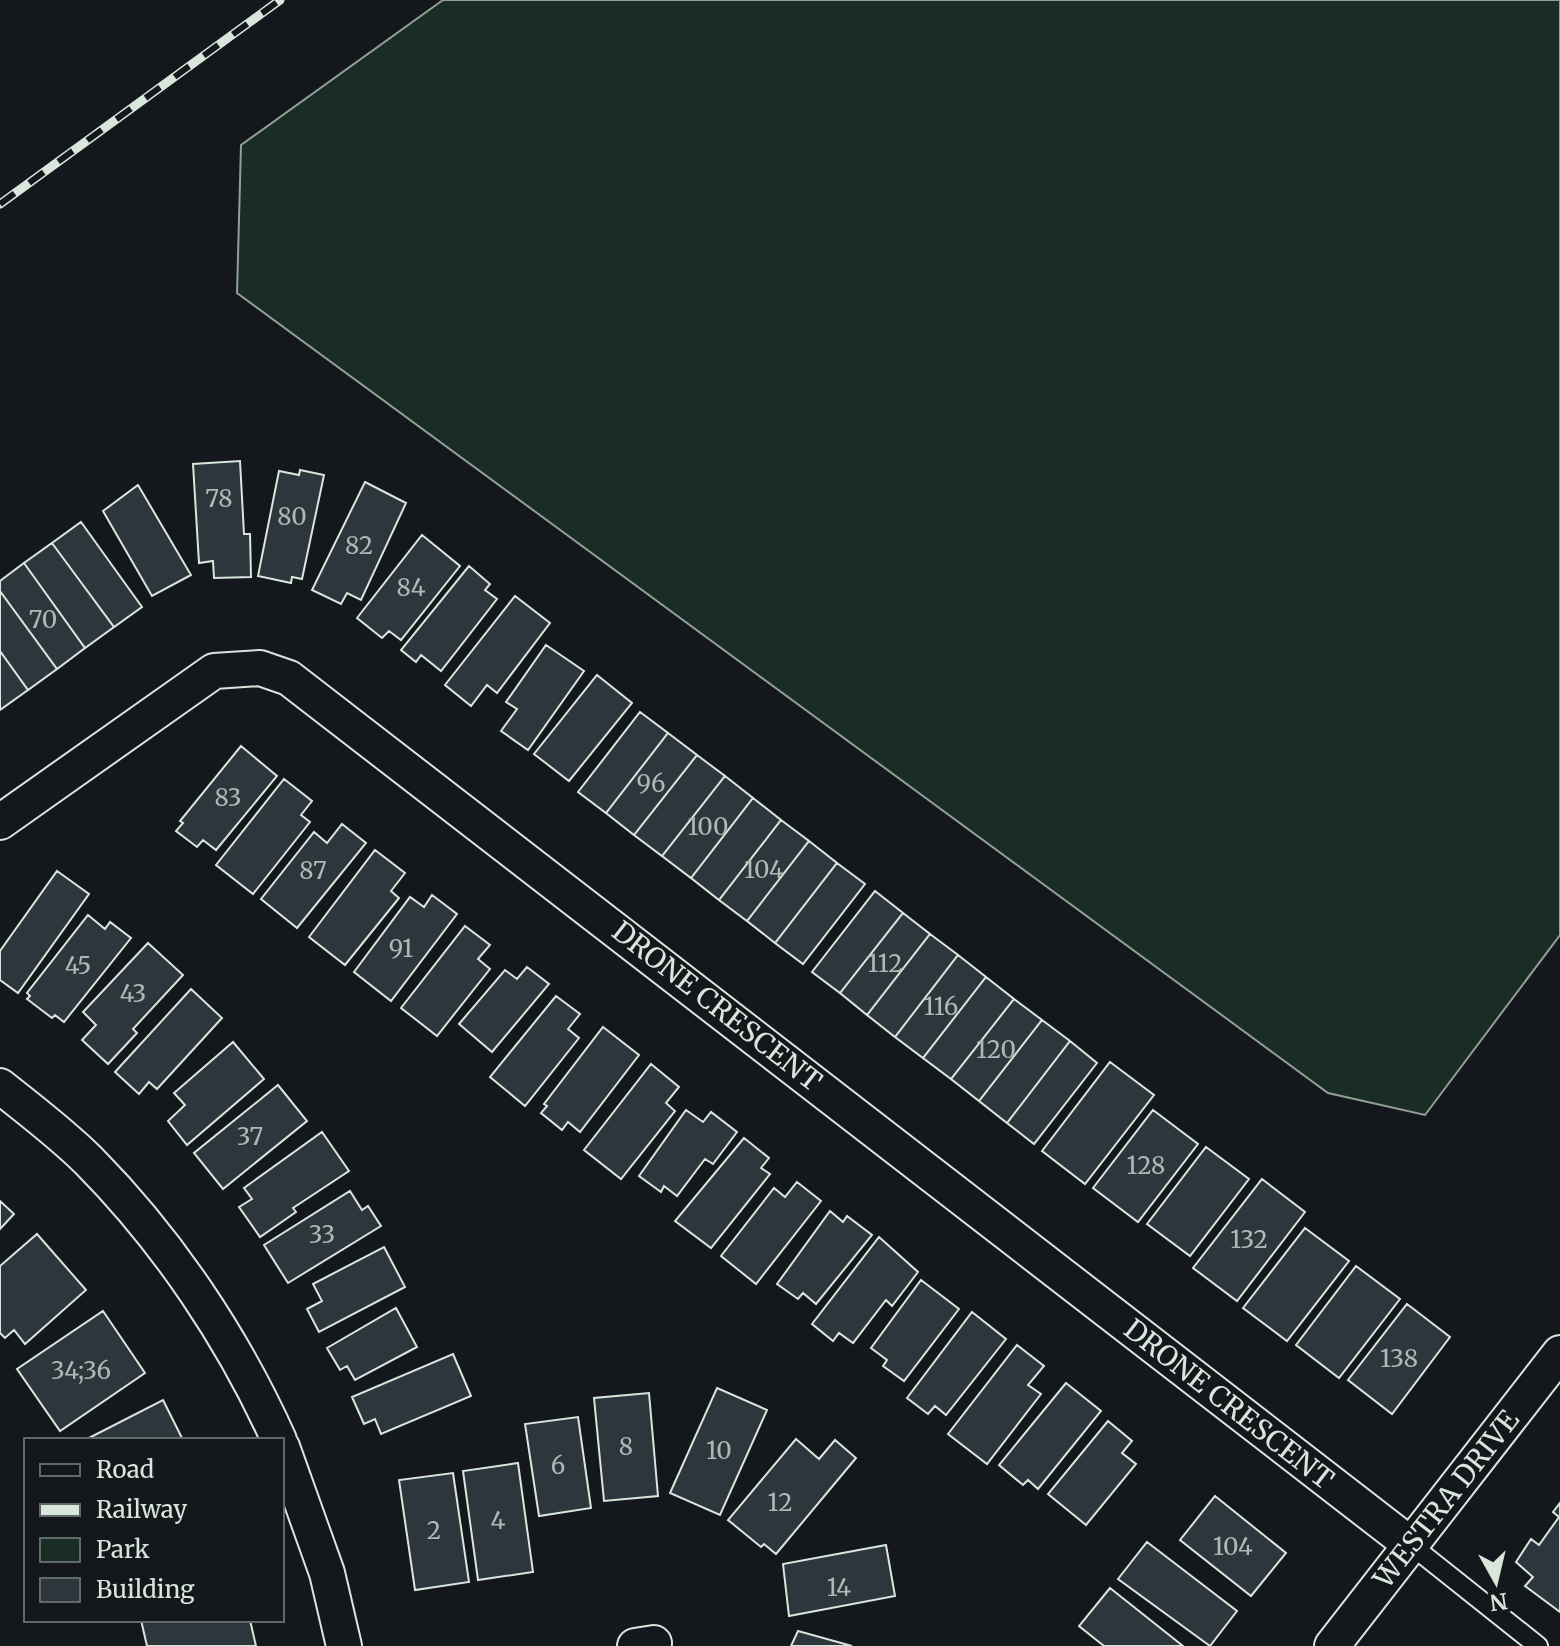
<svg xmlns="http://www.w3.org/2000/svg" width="1560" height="1646" font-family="Merriweather,serif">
<rect width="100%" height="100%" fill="#14181c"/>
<!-- green -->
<path fill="#1a2d24" stroke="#939e99" stroke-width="2" d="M 443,0 L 1560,0 L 1560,935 L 1425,1115 L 1328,1093 L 237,293 L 241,145 Z"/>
<!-- building -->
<path fill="#2c363c" stroke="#d8e6dc" stroke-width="2" d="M 240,461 L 244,534 L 250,534 L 251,577 L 214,578 L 213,561 L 199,563 L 193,464 Z
M 300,470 L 324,475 L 302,579 L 292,577 L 291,583 L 258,576 L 279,471 L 299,475 Z
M 365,482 L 406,503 L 361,600 L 347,593 L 341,604 L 312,590 Z
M 138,485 L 191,575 L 152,596 L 103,511 Z
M 81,522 L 142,607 L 114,627 L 52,543 Z
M 422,535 L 460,566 L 401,640 L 389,631 L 382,638 L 357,618 Z
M 52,543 L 114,627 L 85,648 L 24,563 Z
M 24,563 L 85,648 L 57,669 L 0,591 L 0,581 Z
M 469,566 L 490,584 L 485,590 L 497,599 L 441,671 L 421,655 L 416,662 L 401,650 Z
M 0,591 L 57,669 L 28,690 L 0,651 Z
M 515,596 L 550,623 L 497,693 L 487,685 L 471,706 L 445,685 Z
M 546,645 L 584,671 L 528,750 L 501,731 L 517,709 L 506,702 Z
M 0,651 L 28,690 L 0,710 Z
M 597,675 L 632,703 L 569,781 L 534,754 Z
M 640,712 L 668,733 L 606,813 L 578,792 Z
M 668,733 L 697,755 L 634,835 L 606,813 Z
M 241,746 L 277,776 L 216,850 L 203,840 L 197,847 L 176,831 L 183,823 L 180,821 Z
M 697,755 L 725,776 L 662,856 L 634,835 Z
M 725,776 L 753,798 L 691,878 L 662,856 Z
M 284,779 L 312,801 L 301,815 L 310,822 L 253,894 L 216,865 Z
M 753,798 L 781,820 L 719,900 L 691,878 Z
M 781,820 L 809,841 L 747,921 L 719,900 Z
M 342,824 L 366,843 L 297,928 L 261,899 L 314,832 L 327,843 Z
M 809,841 L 837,863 L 775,943 L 747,921 Z
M 375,850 L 405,873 L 391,891 L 399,898 L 345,965 L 309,937 Z
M 837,863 L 865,884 L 803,964 L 775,943 Z
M 57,871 L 89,894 L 18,993 L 0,980 L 0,951 Z
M 875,891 L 903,913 L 840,993 L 812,972 Z
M 432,895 L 457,914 L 391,1001 L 354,972 L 410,897 L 424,907 Z
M 903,913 L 930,934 L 867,1015 L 840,993 Z
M 88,915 L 105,929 L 110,922 L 131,938 L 64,1022 L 55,1015 L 52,1018 L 27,999 L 30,996 L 27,993 Z
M 465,926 L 490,945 L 478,959 L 490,969 L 437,1036 L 401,1008 Z
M 930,934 L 958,955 L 895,1037 L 867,1015 Z
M 148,943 L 183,975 L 133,1029 L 137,1033 L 108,1064 L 82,1040 L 96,1025 L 83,1012 Z
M 958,955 L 986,977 L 923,1058 L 895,1037 Z
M 527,967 L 549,984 L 492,1052 L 459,1024 L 505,970 L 517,979 Z
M 986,977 L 1014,999 L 951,1079 L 923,1058 Z
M 191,989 L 222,1018 L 157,1089 L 149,1082 L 139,1094 L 115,1072 Z
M 556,996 L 580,1014 L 568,1029 L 579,1038 L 525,1106 L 490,1077 Z
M 1014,999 L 1042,1020 L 979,1101 L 951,1079 Z
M 1042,1020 L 1070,1041 L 1007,1123 L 979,1101 Z
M 603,1027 L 639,1055 L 580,1132 L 568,1122 L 562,1130 L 541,1113 L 547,1106 L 544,1104 Z
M 1070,1041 L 1097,1063 L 1034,1144 L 1007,1123 Z
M 233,1042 L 264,1079 L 187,1145 L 168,1121 L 185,1105 L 174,1093 Z
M 1110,1062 L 1154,1095 L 1085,1184 L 1042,1151 Z
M 651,1064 L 679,1087 L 666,1103 L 675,1111 L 621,1179 L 584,1150 Z
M 278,1085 L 307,1121 L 223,1189 L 194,1153 Z
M 686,1110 L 703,1122 L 711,1112 L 737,1132 L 713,1164 L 705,1159 L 677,1196 L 664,1186 L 661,1192 L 639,1176 Z
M 1153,1110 L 1198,1144 L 1138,1222 L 1093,1188 Z
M 322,1132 L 349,1171 L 293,1208 L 296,1212 L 260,1237 L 239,1207 L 252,1199 L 244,1188 Z
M 744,1138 L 769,1158 L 761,1168 L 770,1174 L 711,1248 L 675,1221 Z
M 1206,1147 L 1249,1179 L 1190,1256 L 1147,1224 Z
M 1262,1179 L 1305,1212 L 1237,1301 L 1193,1268 Z
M 797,1182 L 821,1201 L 756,1284 L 721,1256 L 774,1188 L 785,1197 Z
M 350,1191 L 362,1210 L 368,1206 L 381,1226 L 288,1283 L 264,1245 Z
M 0,1201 L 14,1214 L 0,1229 Z
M 830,1211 L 843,1222 L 847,1216 L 872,1235 L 816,1304 L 803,1293 L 798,1299 L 777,1284 Z
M 1305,1228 L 1349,1261 L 1287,1341 L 1243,1308 Z
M 37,1234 L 86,1290 L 25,1344 L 14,1330 L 5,1338 L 0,1333 L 0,1266 Z
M 879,1237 L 918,1272 L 892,1306 L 886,1300 L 853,1343 L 839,1333 L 833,1341 L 812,1324 Z
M 384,1247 L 405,1287 L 319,1332 L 307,1309 L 322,1301 L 313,1284 Z
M 1356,1266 L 1400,1299 L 1339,1378 L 1296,1345 Z
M 921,1280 L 959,1309 L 904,1381 L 883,1366 L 887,1360 L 871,1348 Z
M 1407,1304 L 1450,1337 L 1392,1414 L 1348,1380 Z
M 396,1308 L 417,1347 L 355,1380 L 347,1366 L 340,1370 L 327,1348 Z
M 103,1311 L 145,1373 L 60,1431 L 17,1369 Z
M 972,1312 L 1006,1339 L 946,1415 L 935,1406 L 928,1414 L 907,1398 Z
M 1017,1345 L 1044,1366 L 1028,1385 L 1041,1394 L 987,1464 L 948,1434 Z
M 453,1354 L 471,1396 L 381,1434 L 375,1419 L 364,1424 L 352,1397 Z
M 1066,1383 L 1101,1411 L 1038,1489 L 1028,1480 L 1023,1485 L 999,1465 Z
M 717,1388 L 767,1410 L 720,1515 L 670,1493 Z
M 649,1393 L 658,1496 L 604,1501 L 594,1398 Z
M 163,1400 L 183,1440 L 85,1440 Z
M 578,1417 L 591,1508 L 539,1516 L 525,1424 Z
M 1108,1421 L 1132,1441 L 1122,1453 L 1136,1464 L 1086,1525 L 1048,1494 Z
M 796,1439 L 819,1459 L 835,1440 L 856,1458 L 776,1554 L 764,1544 L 761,1547 L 728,1520 Z
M 518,1463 L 533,1572 L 478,1580 L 463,1471 Z
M 453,1473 L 469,1582 L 415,1590 L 399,1480 Z
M 1215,1496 L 1286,1553 L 1251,1596 L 1180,1540 Z
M 1560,1503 L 1560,1612 L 1525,1586 L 1533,1577 L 1516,1562 L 1531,1539 L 1539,1545 L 1559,1517 L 1553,1512 Z
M 1147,1542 L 1237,1611 L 1210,1646 L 1118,1579 Z
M 886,1545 L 895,1596 L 789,1616 L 783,1564 Z
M 1110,1588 L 1183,1646 L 1104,1646 L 1079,1626 Z
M 141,1620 L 250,1620 L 256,1646 L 147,1646 Z
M 798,1631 L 852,1646 L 791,1646 Z"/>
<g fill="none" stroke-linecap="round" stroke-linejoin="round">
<!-- service casing -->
<g stroke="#d8e6dc" stroke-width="22">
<path id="service" d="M 1411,1545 L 1538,1646"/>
</g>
<!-- minor casing -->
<g stroke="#d8e6dc" stroke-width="38">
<path id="minor" d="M 0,822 L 214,671 L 260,668 L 289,678 L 1411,1545
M 0,1086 C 30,1110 62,1134 89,1161 C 168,1241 233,1338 279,1440
M 282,1447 L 327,1573 L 344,1646
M 635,1646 L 654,1643
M 1332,1646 L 1560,1353"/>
</g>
<!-- service -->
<use href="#service" stroke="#14181c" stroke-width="18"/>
<!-- minor -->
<use href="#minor" stroke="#14181c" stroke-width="34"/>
<!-- rail casing -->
<g stroke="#d8e6dc" stroke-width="9">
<path id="rail" d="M 0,204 L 280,0"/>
</g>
<!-- rail -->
<use href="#rail" stroke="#14181c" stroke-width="6" stroke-dasharray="18" stroke-linecap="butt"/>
</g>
<g text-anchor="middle" stroke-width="6" stroke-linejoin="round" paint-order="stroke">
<!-- number labels -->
<g font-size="24" fill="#adbab4">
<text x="219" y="507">78</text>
<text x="292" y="525">80</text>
<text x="359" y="554">82</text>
<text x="411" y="596">84</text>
<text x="43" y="628">70</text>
<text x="651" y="792">96</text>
<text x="228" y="806">83</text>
<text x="708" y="835">100</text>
<text x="764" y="878">104</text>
<text x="313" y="879">87</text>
<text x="401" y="957">91</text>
<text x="885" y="972">112</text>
<text x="78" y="974">45</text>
<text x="133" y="1002">43</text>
<text x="941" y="1015">116</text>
<text x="996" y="1058">120</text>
<text x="250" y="1145">37</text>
<text x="1146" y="1174">128</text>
<text x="322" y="1243">33</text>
<text x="1249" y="1248">132</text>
<text x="1399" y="1367">138</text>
<text x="81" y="1379">34;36</text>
<text x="626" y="1455">8</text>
<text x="719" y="1459">10</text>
<text x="558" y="1474">6</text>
<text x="780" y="1511">12</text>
<text x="498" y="1529">4</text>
<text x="434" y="1539">2</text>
<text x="1233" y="1555">104</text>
<text x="839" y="1596">14</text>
</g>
<!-- street labels -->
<g font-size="28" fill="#d8e6dc" stroke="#14181c">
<text transform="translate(717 1006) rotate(38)" y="10">DRONE CRESCENT</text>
<text transform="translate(1229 1404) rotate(38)" y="10">DRONE CRESCENT</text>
<text transform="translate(1446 1499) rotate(-52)" y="10">WESTRA DRIVE</text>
</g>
</g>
<!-- legend -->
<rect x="24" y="1438" width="260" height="184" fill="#14181c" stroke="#626a69" stroke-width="2"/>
<rect x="40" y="1464" width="40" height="12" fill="#14181c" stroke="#626a69" stroke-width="2"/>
<text x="96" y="1478" font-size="24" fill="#d8e6dc">Road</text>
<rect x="40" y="1504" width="40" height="12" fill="#d8e6dc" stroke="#626a69" stroke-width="2"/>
<text x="96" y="1518" font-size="24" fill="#d8e6dc">Railway</text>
<rect x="40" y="1538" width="40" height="24" fill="#1a2d24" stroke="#626a69" stroke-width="2"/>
<text x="96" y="1558" font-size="24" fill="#d8e6dc">Park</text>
<rect x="40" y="1578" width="40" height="24" fill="#2c363c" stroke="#626a69" stroke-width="2"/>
<text x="96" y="1598" font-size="24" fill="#d8e6dc">Building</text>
<!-- north arrow -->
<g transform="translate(1496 1582) rotate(172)" stroke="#14181c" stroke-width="6" paint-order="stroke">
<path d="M0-6L14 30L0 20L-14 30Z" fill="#d8e6dc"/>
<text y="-12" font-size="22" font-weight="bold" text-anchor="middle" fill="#d8e6dc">N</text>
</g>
</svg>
